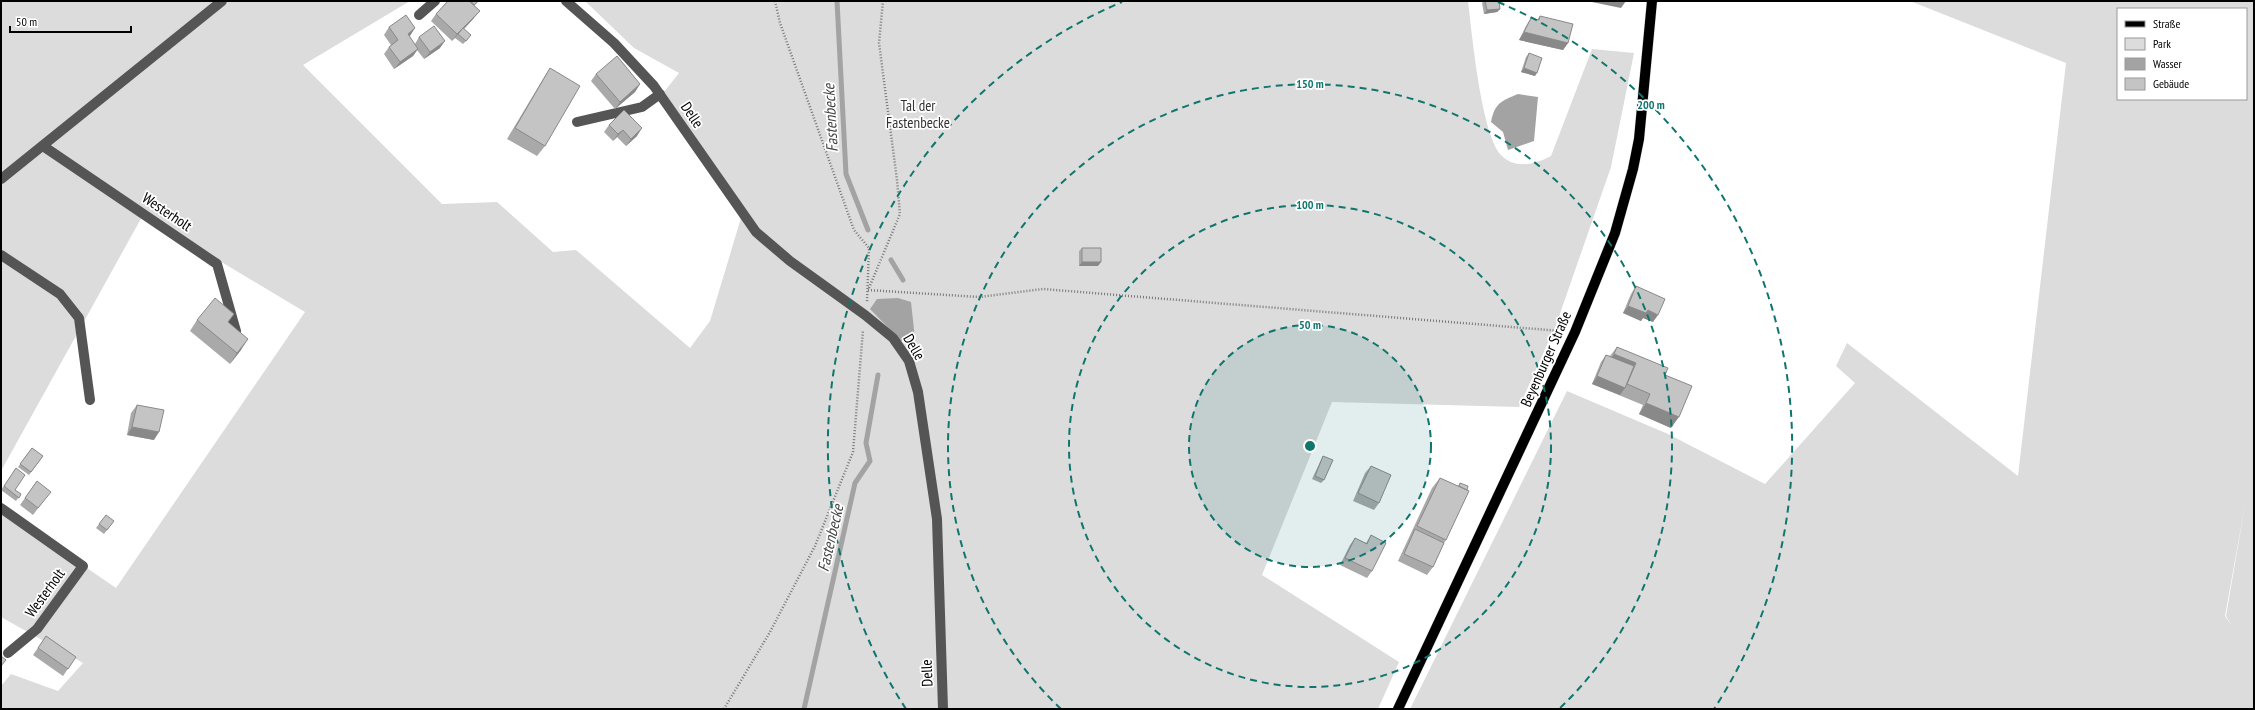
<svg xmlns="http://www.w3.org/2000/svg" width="2255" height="710" font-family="'PT Sans Narrow',sans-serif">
<rect width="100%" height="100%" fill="#fff"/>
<!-- green -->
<path fill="#dcdcdc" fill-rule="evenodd" d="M 1,1 L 410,1 L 303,65 L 442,204 L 497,202 L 553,252 L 576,250 L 690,348 L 710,321 L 744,208 L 664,92 L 679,73 L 634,48 L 585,1 L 1468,1 C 1472,33 1481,133 1501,155 C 1515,170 1536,164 1551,156 L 1592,49 L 1634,53 L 1611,167 L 1556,325 L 1519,407 L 1332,402 L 1262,575 L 1399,662 L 1378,709 L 1,709 L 1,686 L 11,674 L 58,691 L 83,663 L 1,617 L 1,509 L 116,588 L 305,312 L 143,215 L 1,471 Z
M 1910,1 L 2254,1 L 2254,709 L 1410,709 L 1567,391 L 1668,434 L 1765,484 L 1855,383 L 1836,366 L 1847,343 L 2018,476 L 2066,63 ZM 2118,9 L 2246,9 L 2246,99 L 2118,99 ZM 2246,499 L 2226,616 L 2232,626 L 2225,616 Z"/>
<!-- water -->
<path fill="#a3a3a3" d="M 1518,94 L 1538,97 L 1534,141 L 1508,150 L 1503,132 L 1491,122 C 1495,103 1501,101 1518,94 Z
M 898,298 L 911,302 L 915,339 L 901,341 L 870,309 L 877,299 Z"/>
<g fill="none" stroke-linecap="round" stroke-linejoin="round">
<!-- stream -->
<path stroke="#a3a3a3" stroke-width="5" d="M 837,1 L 846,174 L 868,230
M 891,260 L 903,280
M 804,709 L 855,483 L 870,461 L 866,443 L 878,375"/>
<!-- major casing -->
<g stroke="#dbdbdb" stroke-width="11">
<path id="major" d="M 1398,709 L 1575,332 L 1615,233 L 1633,169 L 1639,139 L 1652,1"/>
</g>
<!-- path -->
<path stroke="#777" stroke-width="2.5" stroke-dasharray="1 2" stroke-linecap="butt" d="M 775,1 L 780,23 L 854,230 L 869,248 L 867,302
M 869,288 L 900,214 L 897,180 L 879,43 L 883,1
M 868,290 L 979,297 L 1043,289 L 1561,331
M 724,709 L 770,632 L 815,546 L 853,452 L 863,330"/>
<!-- minor -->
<path stroke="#555" stroke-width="10" d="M 566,1 L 614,43 L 654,86 L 756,232 L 790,261 L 865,315 L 893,338 L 909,361 L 918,392 L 937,519 L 943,709
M 419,15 L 435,1
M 577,122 L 642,107 L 660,94
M 43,146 L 217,264 L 236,331
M 1,179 L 222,1
M 1,255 L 60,294 L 79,318 L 90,400
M 1,508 L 83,566 L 37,629 L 8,653"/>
<!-- major -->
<use href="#major" stroke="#000" stroke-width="10"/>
</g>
<!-- wall -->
<path fill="#a9a9a9" d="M 448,1 L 479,1 L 474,6 L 474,18 L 464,29 L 468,39 L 463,44 L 455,38 L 456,37 L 452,41 L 431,21 L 436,14 Z
M 1484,1 L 1499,1 L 1500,9 L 1497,12 L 1484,14 L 1482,3 Z
M 1540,16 L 1568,43 L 1563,50 L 1519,40 L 1526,26 L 1531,18 L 1537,20 Z
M 389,27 L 415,28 L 409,36 L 415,44 L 419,37 L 440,48 L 424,59 L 417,50 L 413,56 L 394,69 L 384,54 L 389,47 L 391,45 L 384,35 Z
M 1529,53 L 1535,76 L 1521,72 L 1526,57 Z
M 550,68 L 545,146 L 537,156 L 507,139 L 543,79 Z
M 596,74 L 640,84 L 635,92 L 615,109 L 591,81 Z
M 624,110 L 637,136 L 626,146 L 617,137 L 613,141 L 604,132 L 609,125 Z
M 1082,248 L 1098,266 L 1079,266 L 1079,251 Z
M 1636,286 L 1653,322 L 1643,318 L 1641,321 L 1623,313 L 1631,294 Z
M 197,320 L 228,323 L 241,350 L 230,364 L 190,331 Z
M 1617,347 L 1665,375 L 1671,428 L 1639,414 L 1643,405 L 1592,384 L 1601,362 L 1606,355 L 1610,356 Z
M 137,405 L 154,440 L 127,435 L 131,413 Z
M 32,448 L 43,456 L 29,475 L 18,467 Z
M 1323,456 L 1324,480 L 1321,483 L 1312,479 L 1321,460 Z
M 1371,466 L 1379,503 L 1374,510 L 1353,501 L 1365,473 Z
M 16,468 L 15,490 L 21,494 L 16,501 L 1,490 Z
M 1440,478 L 1458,486 L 1460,483 L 1446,540 L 1444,543 L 1433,567 L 1427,575 L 1398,561 L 1432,488 Z
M 37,481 L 45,499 L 33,515 L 20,505 Z
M 114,521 L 104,534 L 96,528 L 99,524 Z
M 1371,535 L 1372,571 L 1367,578 L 1340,565 L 1350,545 L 1355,538 L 1366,543 Z
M 46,636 L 76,657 L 63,676 L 33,655 Z"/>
<!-- shaded-wall -->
<path fill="#898989" d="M 1587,1 L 1626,1 L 1621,8 Z
M 1500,9 L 1497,12 L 1484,14 L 1487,10 Z
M 480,11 L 474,18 L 458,35 L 458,34 L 452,41 L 457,34 Z
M 415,28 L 410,36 L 402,41 L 408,34 Z
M 1524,32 L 1568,43 L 1563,50 L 1519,40 Z
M 445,41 L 440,48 L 424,59 L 430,52 Z
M 418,49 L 413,56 L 394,69 L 400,62 Z
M 1524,68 L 1537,73 L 1535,76 L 1521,72 Z
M 640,84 L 635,92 L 615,109 L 620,102 Z
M 642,128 L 637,136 L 626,146 L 631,139 Z
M 623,130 L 617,137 L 613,141 L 618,134 Z
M 1082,262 L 1101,262 L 1098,266 L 1079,266 Z
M 1628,306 L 1648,310 L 1658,315 L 1653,322 L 1643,318 L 1641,321 L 1623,313 Z
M 248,339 L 241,350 L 230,364 L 237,353 Z
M 1614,354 L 1636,363 L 1629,374 L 1607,364 Z
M 1597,376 L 1625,388 L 1620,395 L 1592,384 Z
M 1646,403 L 1679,417 L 1671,428 L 1639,414 Z
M 132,427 L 159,432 L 154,440 L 127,435 Z"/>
<!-- building -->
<path fill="#c4c4c4" stroke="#898989" d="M 448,1 L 469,1 L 480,11 L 457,34 L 436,14 Z
M 471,1 L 478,1 L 474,5 Z
M 1485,1 L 1499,1 L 1500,9 L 1487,10 Z
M 406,15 L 415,28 L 408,34 L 418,49 L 400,62 L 389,47 L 398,40 L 389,27 Z
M 1540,16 L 1573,24 L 1568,43 L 1524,32 L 1531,18 L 1539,20 Z
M 434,26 L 445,41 L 430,52 L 419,37 Z
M 463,28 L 471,35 L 466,41 L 458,34 Z
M 1529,53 L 1542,58 L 1537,73 L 1524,68 Z
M 617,56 L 640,84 L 620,102 L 596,74 Z
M 550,68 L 580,86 L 545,146 L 515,128 Z
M 624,110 L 642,128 L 631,139 L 623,130 L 618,134 L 609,125 Z
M 1082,248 L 1101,248 L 1101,262 L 1082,262 Z
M 1636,286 L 1665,299 L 1658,315 L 1648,310 L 1646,313 L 1628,306 Z
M 215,298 L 234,314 L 228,322 L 248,339 L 237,353 L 197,320 Z
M 1617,347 L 1668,368 L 1665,375 L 1692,386 L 1679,417 L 1646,403 L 1650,394 L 1627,384 L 1636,363 L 1614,354 Z
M 1606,355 L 1634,366 L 1625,388 L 1597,376 Z
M 137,405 L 164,410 L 159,432 L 132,427 Z
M 32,448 L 43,456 L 31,472 L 20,464 Z
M 1323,456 L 1333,460 L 1324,480 L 1315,476 Z
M 1371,466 L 1391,475 L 1379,503 L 1358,493 Z
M 16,468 L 25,475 L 15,490 L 21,494 L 19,498 L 4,486 Z
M 1440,478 L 1469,491 L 1446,540 L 1417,526 Z
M 37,481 L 51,492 L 38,508 L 25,498 Z
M 1460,483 L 1468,486 L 1467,490 L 1459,486 Z
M 106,515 L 114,521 L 107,530 L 99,524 Z
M 1415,529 L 1444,543 L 1433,567 L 1404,554 Z
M 1371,535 L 1386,543 L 1372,571 L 1345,558 L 1355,538 L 1367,544 Z
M 46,636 L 76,657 L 68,669 L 38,648 Z
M 1,656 L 6,660 L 1,666 Z"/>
<!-- distance rings -->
<circle cx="1310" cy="446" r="121" fill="#0f766e" fill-opacity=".12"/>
<g fill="none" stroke="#0f766e" stroke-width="2" stroke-dasharray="7 5">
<circle cx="1310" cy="446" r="121"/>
<circle cx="1310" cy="446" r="241"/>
<path d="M1061 709A362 362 0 1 1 1559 709"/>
<path d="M906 709A482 482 0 0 1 1122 2M1498 2A482 482 0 0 1 1714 709"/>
</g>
<g text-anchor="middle" stroke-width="3.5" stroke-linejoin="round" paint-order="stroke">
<!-- park labels -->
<g font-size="15" fill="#333" stroke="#fff">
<text x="918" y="111">Tal der<tspan x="918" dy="17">Fastenbecke</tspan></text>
</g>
<!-- street labels -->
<g font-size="15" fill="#000" stroke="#fff">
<text transform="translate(692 115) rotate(56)" y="5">Delle</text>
<text transform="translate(167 212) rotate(34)" y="5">Westerholt</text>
<text transform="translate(914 347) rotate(59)" y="5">Delle</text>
<text transform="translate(1546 359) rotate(-66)" y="5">Beyenburger Straße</text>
<text transform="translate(45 593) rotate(-54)" y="5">Westerholt</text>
<text transform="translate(927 673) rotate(-92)" y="5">Delle</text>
</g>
<!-- water labels -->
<g font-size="16" font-style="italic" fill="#444" stroke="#fff">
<text transform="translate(830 118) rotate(-93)" y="6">Fastenbecke</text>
<text transform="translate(830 538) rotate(-77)" y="6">Fastenbecke</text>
</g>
</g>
<circle cx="1310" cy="446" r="6" fill="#0f766e" stroke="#fff" stroke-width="2"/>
<g font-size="12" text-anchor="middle" font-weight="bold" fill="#0f766e" stroke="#fff" stroke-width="3.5" stroke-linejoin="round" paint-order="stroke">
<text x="1310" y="88">150 m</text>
<text x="1651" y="109">200 m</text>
<text x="1310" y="209">100 m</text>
<text x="1310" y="329">50 m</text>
</g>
<!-- border -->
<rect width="2255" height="710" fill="none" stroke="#000000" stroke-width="4"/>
<!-- legend -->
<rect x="2117" y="8" width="130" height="92" fill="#ffffff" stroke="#999999"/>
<rect x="2125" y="21" width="20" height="6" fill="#000000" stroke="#999999"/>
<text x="2153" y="28" font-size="12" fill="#000000">Straße</text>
<rect x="2125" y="38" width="20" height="12" fill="#dcdcdc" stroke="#999999"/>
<text x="2153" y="48" font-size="12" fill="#000000">Park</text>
<rect x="2125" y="58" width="20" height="12" fill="#a3a3a3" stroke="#999999"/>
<text x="2153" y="68" font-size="12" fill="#000000">Wasser</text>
<rect x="2125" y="78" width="20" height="12" fill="#c4c4c4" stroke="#999999"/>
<text x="2153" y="88" font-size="12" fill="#000000">Gebäude</text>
<!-- scale -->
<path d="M10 26v6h121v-6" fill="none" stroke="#000000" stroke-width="2"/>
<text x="16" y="26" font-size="12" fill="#000000" stroke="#ffffff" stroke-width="3" paint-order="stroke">50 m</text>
</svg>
